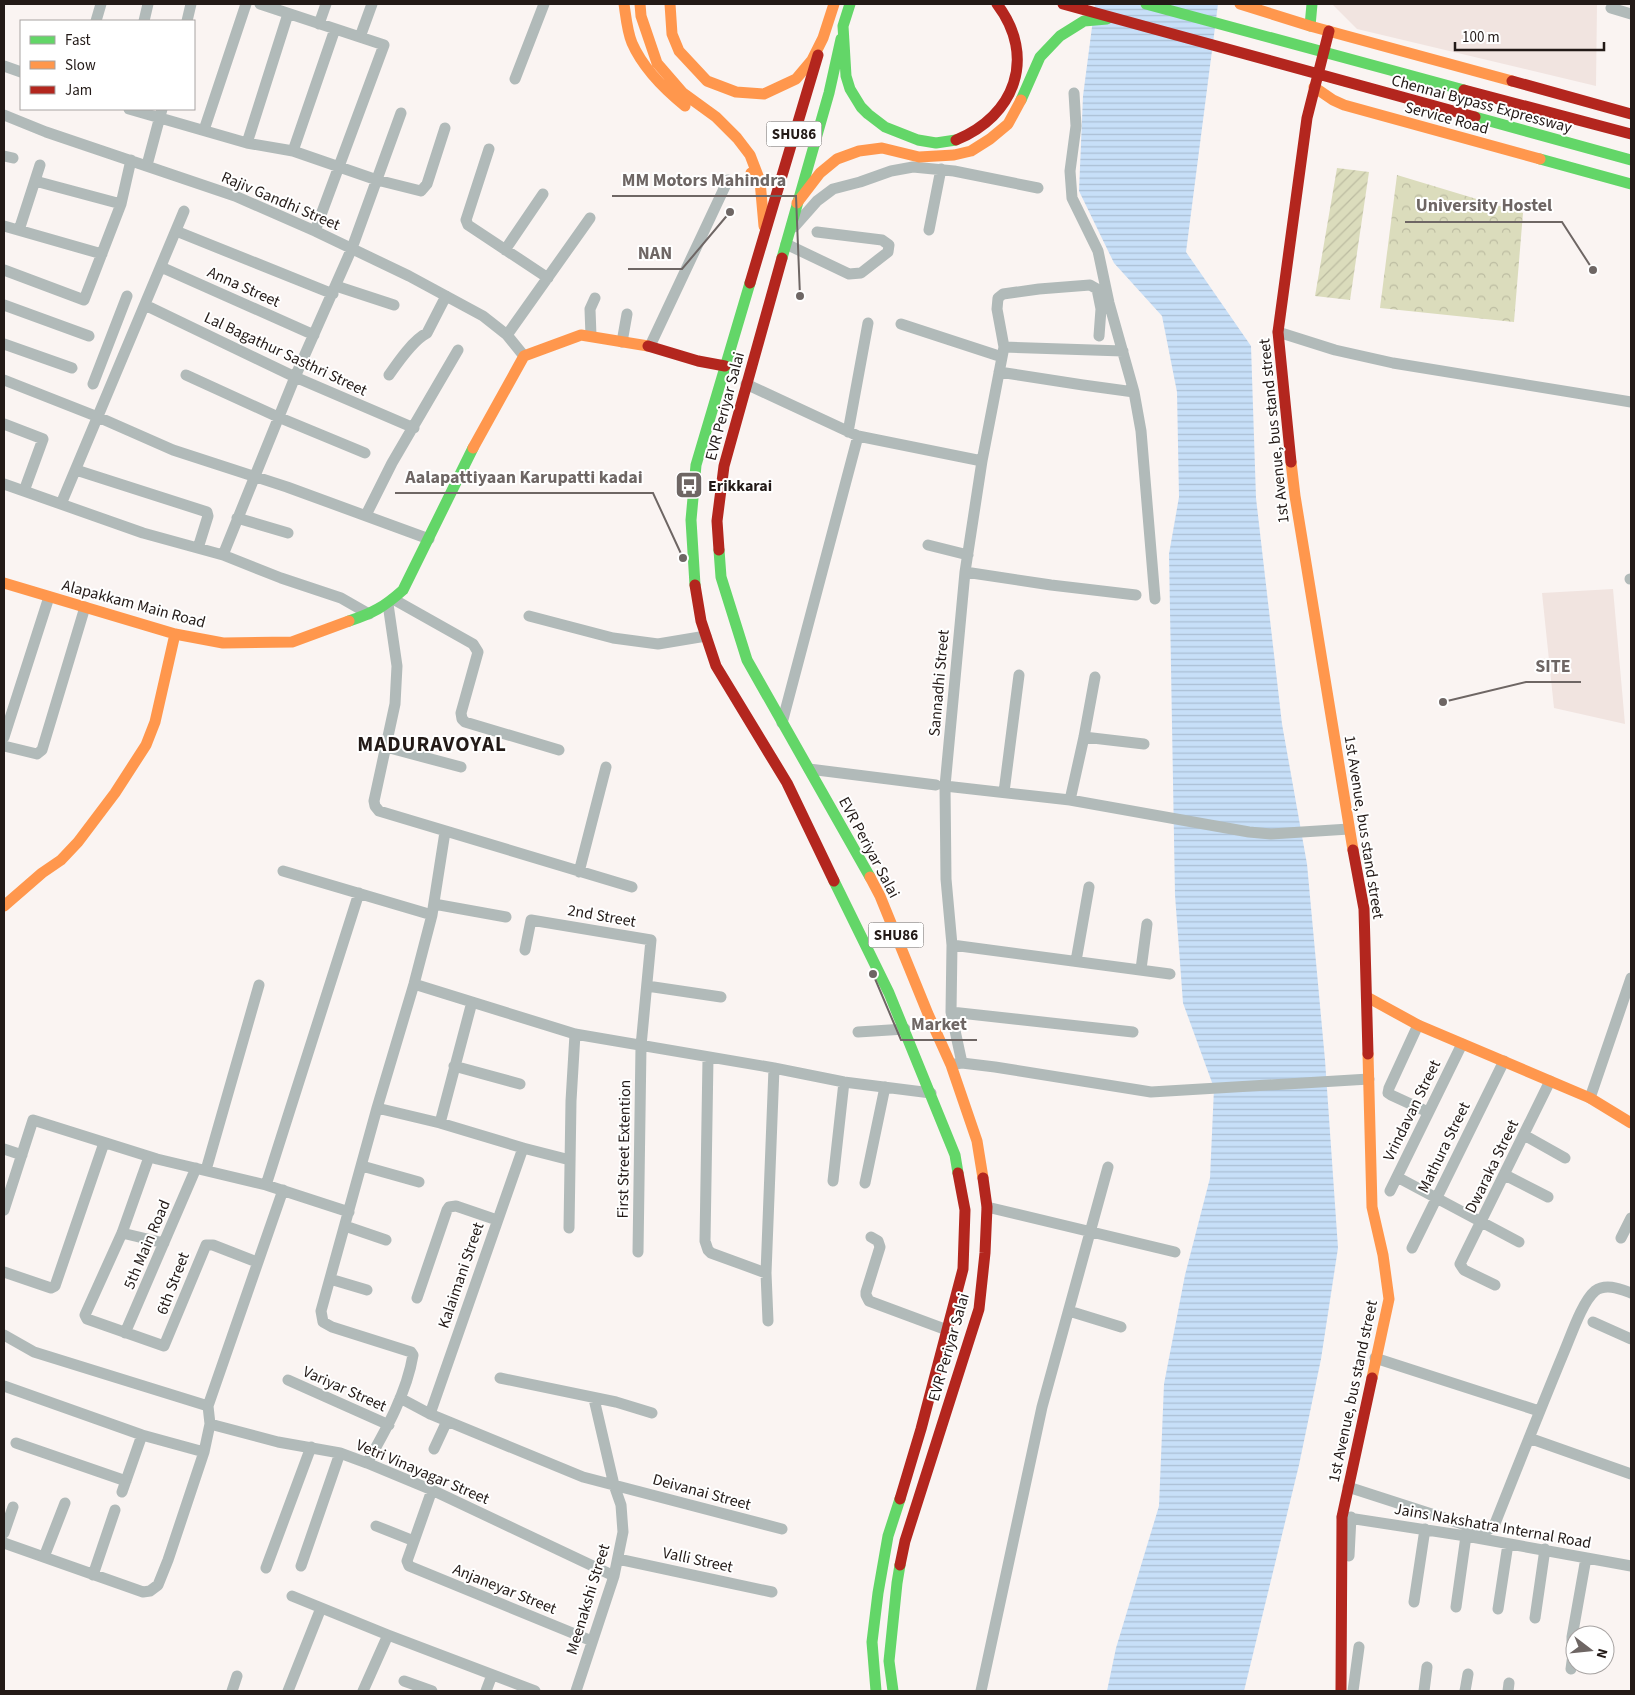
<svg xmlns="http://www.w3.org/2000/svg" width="1635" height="1695" font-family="'Source Sans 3',sans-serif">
<defs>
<pattern id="park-crowns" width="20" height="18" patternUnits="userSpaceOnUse" patternTransform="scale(1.25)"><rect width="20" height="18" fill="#dbdcbc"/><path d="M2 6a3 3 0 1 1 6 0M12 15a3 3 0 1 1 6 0" fill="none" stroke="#bcbca1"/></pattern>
<pattern id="garden-furrows" width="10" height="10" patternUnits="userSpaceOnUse" patternTransform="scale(1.25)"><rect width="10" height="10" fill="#dbdcbc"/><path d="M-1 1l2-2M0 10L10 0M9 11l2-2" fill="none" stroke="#bcbca1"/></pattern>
<pattern id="water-rules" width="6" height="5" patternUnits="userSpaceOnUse" patternTransform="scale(1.25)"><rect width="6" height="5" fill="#c7dff8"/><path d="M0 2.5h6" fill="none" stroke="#abbfd4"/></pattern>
</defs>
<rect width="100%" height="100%" fill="#faf4f2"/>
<!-- built -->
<path fill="#f1e4e0" d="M 1332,4 L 1597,4 L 1596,86 L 1357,29 Z
M 1613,589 L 1625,724 L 1554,708 L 1542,593 Z"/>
<!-- park -->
<path fill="url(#park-crowns)" d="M 1397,175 L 1523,213 L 1514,322 L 1380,308 Z"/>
<!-- garden -->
<path fill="url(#garden-furrows)" d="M 1337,168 L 1369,172 L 1350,300 L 1315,296 Z"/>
<!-- water -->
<path fill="url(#water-rules)" d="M 1095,4 L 1218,4 L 1186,252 L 1251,346 L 1256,498 L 1282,724 L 1307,864 L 1325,1060 L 1338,1248 L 1321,1359 L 1299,1465 L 1244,1691 L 1107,1691 L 1116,1648 L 1159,1506 L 1164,1384 L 1185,1275 L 1210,1178 L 1214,1088 L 1183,1003 L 1175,895 L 1169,554 L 1179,497 L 1177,392 L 1162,316 L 1114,263 L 1079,191 L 1083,96 Z"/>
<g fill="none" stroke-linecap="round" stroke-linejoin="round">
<!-- street -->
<path stroke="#b1bab9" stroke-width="11" d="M 260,4 L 384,45 L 315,231
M 1611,8 L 1631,14
M 96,21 L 101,4
M 144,21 L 148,4
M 187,21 L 191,4
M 319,24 L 326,4
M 360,37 L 372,4
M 4,66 L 21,72
M 515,79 L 544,4
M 1074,93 L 1076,126 L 1070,171 L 1072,198 L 1098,251 L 1109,303 L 1134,392 L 1141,431 L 1155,599
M 129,109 L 247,143 L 293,151 L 377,180 L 421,191 L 427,184 L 445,128
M 4,115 L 46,132 L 235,196 L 315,231 L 409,276 L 483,316 L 507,335 L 524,356
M 204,130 L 246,4
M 247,143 L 288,14
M 489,149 L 466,220 L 468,225 L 548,278
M 293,151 L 335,29
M 4,156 L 13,158
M 147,165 L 162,109
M 35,181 L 121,204
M 4,226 L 102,254
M 794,227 L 817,201 L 833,189 L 860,182 L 891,171 L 913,167 L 954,171 L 1038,188
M 19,230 L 40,165
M 929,230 L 941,169
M 176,231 L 333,294
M 786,244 L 849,274 L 861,273 L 888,252 L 889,245 L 882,240 L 817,232
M 505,250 L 543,194
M 161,267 L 314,335
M 4,270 L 84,300 L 121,204 L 131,160
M 336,286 L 394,305
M 4,305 L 89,336
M 145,305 L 295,377 L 414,428
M 901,324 L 1002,357
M 1278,332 L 1335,350 L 1393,363 L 1631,402
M 507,335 L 590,218
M 591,336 L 590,309 L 595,298
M 622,342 L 627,314
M 4,344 L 72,368
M 650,346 L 728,180
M 1004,347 L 1123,351
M 999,372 L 1083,385 L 1134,392
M 186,375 L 278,417 L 365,453
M 389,375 C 398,362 413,340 427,333 L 446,296
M 4,380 L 98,417 L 173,450 L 287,487 L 429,539
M 93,384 L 127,296
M 746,384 L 858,436 L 982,461
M 4,424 L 43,439 L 24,491
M 848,432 L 868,323
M 76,470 L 207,512 L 208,516 L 198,548
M 4,484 L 143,533 L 223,555 L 281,578 L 341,598 L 369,614
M 61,504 L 184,211
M 366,515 L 392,463 L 458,350
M 237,518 L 288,533
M 928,545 L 968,555
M 223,555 L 295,377 L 352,248 L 401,113
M 965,572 L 1051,585 L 1136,595
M 1630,579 L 1631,579
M 393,599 L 473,644 L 478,652 L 461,713 L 462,719 L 465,722 L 559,750
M 388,604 L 397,666 L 395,704 L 374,801 L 375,806 L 379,811 L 632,887
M 529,616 L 613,638 L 658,644 L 706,636
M 782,723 L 858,436
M 4,737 L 49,597
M 1084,737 L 1144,744
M 4,746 L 37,754 L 42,750 L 85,607
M 386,747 L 461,767
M 809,769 L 936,785
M 945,786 L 1070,800 L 1249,832 L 1271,834 L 1349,829
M 1004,792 L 1019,675
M 1070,800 L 1084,737 L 1095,677
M 283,871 L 432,915
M 579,872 L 606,767
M 434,904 L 506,917
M 952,945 L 1170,974
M 525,950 L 531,920 L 651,940 L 641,1046 L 638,1252
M 1076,961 L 1089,887
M 1141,969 L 1147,924
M 414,984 L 575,1034 L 774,1068 L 844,1082 L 931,1093
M 647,986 L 721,997
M 951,1012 L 1133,1032
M 1418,1025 L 1389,1088 L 1388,1093 L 1391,1095 L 1428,1112
M 858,1032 L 905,1029
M 708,1058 L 705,1241 L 708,1250 L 711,1253 L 766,1273
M 962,1063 L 951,1012 L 952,945 L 946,879 L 945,786 L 965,572 L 982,461 L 1004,347 L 997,309 L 998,298 L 1003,294 L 1039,289 L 1090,285 L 1097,289 L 1101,309 L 1099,336
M 955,1064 L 962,1063 L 995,1067 L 1151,1092 L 1369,1079
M 454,1066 L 520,1084
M 1590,1098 L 1631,978
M 377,1108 L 440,1123 L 523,1148 L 570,1160
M 440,1123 L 472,1002
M 1524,1135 L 1565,1158
M 4,1149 L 22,1155
M 149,1157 L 122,1233 L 85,1315 L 87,1319 L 164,1346 L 206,1245 L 213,1245 L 257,1262
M 362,1166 L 419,1182
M 206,1170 L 259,985
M 1505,1175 L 1548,1197
M 1397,1177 L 1519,1242
M 833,1181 L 844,1082
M 865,1183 L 885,1087
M 266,1185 L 359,893
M 1390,1191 L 1462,1044
M 987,1207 L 1175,1252
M 4,1210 L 33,1120 L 157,1159 L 266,1185 L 349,1212
M 345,1226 L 386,1240
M 569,1228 L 571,1101 L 575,1034
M 122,1233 L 164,1243
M 871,1237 L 878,1241 L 880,1247 L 866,1292 L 866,1295 L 869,1301 L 947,1330
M 1621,1238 L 1631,1218
M 1412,1248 L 1504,1061
M 4,1272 L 48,1287 L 51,1288 L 55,1286 L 104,1143
M 330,1279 L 367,1290
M 1495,1285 L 1464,1270 L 1460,1264 L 1550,1081
M 417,1298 L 447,1210 L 449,1207 L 456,1206 L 497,1220
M 1069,1311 L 1121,1327
M 768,1321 L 766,1273 L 774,1068
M 1593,1322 L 1631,1339
M 125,1333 L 196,1168
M 4,1335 L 34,1352 L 208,1406
M 1375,1358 L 1539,1411
M 500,1378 L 616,1402 L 652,1413
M 288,1380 L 389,1425
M 4,1386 L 142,1435 L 204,1452
M 400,1398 L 430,1414 L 583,1477 L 782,1529
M 430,1414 L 523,1148
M 210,1424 L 278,1442 L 340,1453 L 367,1463 L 432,1490 L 614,1576
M 1529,1438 L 1631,1474
M 16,1443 L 126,1481
M 434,1449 L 447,1421
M 367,1463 C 386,1430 407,1392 413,1355 L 411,1352 L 332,1327 L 323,1322 L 321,1311 L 377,1108 L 414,984 L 432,915 L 445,832
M 1348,1487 L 1478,1529 L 1488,1530 L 1494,1526 C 1517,1468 1540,1410 1564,1352 C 1571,1336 1582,1302 1595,1291 C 1606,1283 1620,1289 1631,1293
M 432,1490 L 407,1561 L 409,1566 L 592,1641
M 122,1492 L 142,1435
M 1342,1517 L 1466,1536 L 1631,1566
M 376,1526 L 414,1541
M 4,1533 L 13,1507
M 4,1543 L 143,1592 L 150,1591 L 158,1585 L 168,1560 L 204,1452 L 210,1424 L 208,1406 L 283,1190
M 1349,1556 L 1351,1517
M 44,1557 L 65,1503
M 618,1559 L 772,1592
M 301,1566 L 340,1453
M 266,1568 L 311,1447
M 93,1575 L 115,1510
M 292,1596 L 388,1635 L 535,1691
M 1414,1602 L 1425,1529
M 1456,1607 L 1466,1536
M 1498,1609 L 1508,1544
M 1535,1618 L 1545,1549
M 1571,1669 L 1574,1647 L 1572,1642 L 1572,1637 L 1586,1558
M 404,1681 L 432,1691
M 232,1691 L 237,1676
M 288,1691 L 321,1608
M 363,1691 L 388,1635
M 486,1691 L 492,1675
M 576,1691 L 614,1576 L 623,1532 L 621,1505 L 614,1485 L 594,1399
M 981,1691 L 1042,1407 L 1108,1167
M 1353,1691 L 1359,1647
M 1424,1691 L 1427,1667
M 1465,1691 L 1468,1674
M 1508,1691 L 1509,1683"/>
<!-- fast -->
<path stroke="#63d668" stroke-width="11" d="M 850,4 L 843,26 L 846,76 L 850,89 L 861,107 L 868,114 L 885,127 L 918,140 L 936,143 L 956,140
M 1146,4 L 1464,90
M 1310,26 L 1312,4
M 1021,100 L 1040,57 L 1060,36 L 1084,21 L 1107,19
M 1475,117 L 1631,160
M 1540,159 L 1631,184
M 782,258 L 829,93 L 841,39
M 719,550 L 721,577 L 747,660 L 870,877
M 695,585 L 691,520 L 696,465 L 750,283
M 349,621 C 373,613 384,607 403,590 L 473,448
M 834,881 L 889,993 L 955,1155 L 958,1173
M 876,1691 L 872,1642 L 878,1593 L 888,1536 L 900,1499
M 893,1691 L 889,1661 L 897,1583 L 900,1565"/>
<!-- slow -->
<path stroke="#ff974d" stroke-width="11" d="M 624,4 C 626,17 627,31 632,43 C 643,68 664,89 685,106
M 640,4 L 641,16 L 657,63 L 683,93 L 716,117 L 737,138 L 750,155 L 760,181
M 670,4 L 672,34 L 679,51 L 707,81 L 736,92 L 764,94 L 796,79 L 812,60 L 823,38 L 834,4
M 1240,4 L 1310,26 L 1512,81
M 1314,87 L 1333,100 L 1344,105 L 1540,159
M 751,173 L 760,181 L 764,226
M 797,203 L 820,173 L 837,159 L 859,151 L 882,148 L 919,157 L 954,155 L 971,151 L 990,139 L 1008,124 L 1021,100
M 473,448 L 524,356 L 581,335 L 648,346
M 1291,462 L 1295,496 L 1353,850
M 4,583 L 175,634 L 223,643 L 292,642 L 349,621
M 870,877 L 880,896 L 928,1014 L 951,1065 L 977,1141 L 983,1178
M 4,906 L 42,873 L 61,860 L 78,842 L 115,793 L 146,745 L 155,722 L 175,634
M 1367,997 L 1418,1025 L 1590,1098 L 1631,1123
M 1368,1054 L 1372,1207 L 1383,1255 L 1389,1299 L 1372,1378"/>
<!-- jam -->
<path stroke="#b3261e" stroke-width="11" d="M 1063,4 L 1475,117
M 1512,81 L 1631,114
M 1464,90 L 1631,134
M 956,140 C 1015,116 1037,57 997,4
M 750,283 L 818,55
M 648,346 L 698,361 L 725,366
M 1291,462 L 1278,332 L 1307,118 L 1329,31
M 719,550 L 717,521 L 724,466 L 782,258
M 695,585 L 701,621 L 716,666 L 787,783 L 834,881
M 1353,850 L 1364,909 L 1368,1054
M 900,1499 L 921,1429 L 963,1269 L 965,1210 L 958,1173
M 900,1565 L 905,1541 L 979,1309 L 985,1253 L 987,1207 L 983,1178
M 1341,1691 L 1342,1517 L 1372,1378"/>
</g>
<!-- icons -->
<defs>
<g id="bus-square" transform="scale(1.4375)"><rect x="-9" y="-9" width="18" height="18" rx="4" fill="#6e6664" stroke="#fff"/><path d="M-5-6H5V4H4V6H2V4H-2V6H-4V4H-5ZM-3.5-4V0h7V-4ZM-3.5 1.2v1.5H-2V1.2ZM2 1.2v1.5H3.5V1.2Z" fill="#fff"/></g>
</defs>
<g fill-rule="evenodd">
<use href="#bus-square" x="689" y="485"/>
</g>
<g text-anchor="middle" stroke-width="4" stroke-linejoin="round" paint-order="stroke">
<!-- shield labels -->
<g fill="#fff" stroke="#655f5d" stroke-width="1">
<rect x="766.5" y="121.5" width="55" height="25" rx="4"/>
<rect x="868.5" y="922.5" width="55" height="25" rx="4"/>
</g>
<g font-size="15" font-weight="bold" fill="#231a17">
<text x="794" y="139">SHU86</text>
<text x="896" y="940">SHU86</text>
</g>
<!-- street labels -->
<g font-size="16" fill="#231a17" stroke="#fff">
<text transform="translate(1482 103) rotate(15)" y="6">Chennai Bypass Expressway</text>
<text transform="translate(1447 117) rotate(15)" y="6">Service Road</text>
<text transform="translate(281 200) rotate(23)" y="6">Rajiv Gandhi Street</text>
<text transform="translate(244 286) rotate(24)" y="6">Anna Street</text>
<text transform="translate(286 353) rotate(25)" y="6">Lal Bagathur Sasthri Street</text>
<text transform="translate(724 406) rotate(-75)" y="6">EVR Periyar Salai</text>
<text transform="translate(1273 431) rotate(-96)" y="6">1st Avenue, bus stand street</text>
<text transform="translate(134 603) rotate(15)" y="6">Alapakkam Main Road</text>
<text transform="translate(938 683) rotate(-85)" y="6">Sannadhi Street</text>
<text transform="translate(1365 827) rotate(81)" y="6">1st Avenue, bus stand street</text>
<text transform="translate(870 847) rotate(62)" y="6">EVR Periyar Salai</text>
<text transform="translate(602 915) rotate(10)" y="6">2nd Street</text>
<text transform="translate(1411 1110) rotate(-64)" y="6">Vrindavan Street</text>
<text transform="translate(1443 1147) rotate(-64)" y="6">Mathura Street</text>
<text transform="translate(623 1149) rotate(-89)" y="6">First Street Extention</text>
<text transform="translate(1491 1166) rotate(-64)" y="6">Dwaraka Street</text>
<text transform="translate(146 1244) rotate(-67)" y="6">5th Main Road</text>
<text transform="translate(460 1275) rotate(-71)" y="6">Kalaimani Street</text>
<text transform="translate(172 1283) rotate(-69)" y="6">6th Street</text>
<text transform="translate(948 1347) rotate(-74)" y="6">EVR Periyar Salai</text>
<text transform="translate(345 1388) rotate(24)" y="6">Variyar Street</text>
<text transform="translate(1352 1391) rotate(-78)" y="6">1st Avenue, bus stand street</text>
<text transform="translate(423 1471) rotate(23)" y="6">Vetri Vinayagar Street</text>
<text transform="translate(702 1491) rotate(15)" y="6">Deivanai Street</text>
<text transform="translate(1493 1525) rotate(10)" y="6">Jains Nakshatra Internal Road</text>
<text transform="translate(698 1559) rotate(12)" y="6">Valli Street</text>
<text transform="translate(505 1588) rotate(22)" y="6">Anjaneyar Street</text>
<text transform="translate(587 1599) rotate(-73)" y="6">Meenakshi Street</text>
</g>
<!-- poi labels -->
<g font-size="16" font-weight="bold" fill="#231a17" stroke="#fff" text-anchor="start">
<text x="708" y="491">Erikkarai</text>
</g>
<!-- district labels -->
<g font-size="21" font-weight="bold" letter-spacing="1" fill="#231a17" stroke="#fff">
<text x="432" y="751">MADURAVOYAL</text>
</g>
</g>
<!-- callouts -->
<path fill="none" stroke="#6e6664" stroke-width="2" d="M800 296L796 196H612M1593 270L1562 222H1405M730 212L682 269H628M683 558L653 493H395M1443 702L1526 682H1581M873 974L901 1040H977"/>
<g fill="#6e6664" stroke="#fff" stroke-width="2">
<circle cx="800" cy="296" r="5"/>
<circle cx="1593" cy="270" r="5"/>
<circle cx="730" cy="212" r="5"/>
<circle cx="683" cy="558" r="5"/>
<circle cx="1443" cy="702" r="5"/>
<circle cx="873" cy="974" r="5"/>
</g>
<g font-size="18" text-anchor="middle" font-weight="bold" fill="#6e6664" stroke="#fff" stroke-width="4" stroke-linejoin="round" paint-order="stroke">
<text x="704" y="186">MM Motors Mahindra</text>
<text x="1484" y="211">University Hostel</text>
<text x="655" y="259">NAN</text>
<text x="524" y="483">Aalapattiyaan Karupatti kadai</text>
<text x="1553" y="672">SITE</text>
<text x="939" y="1030">Market</text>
</g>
<!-- border -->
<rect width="1635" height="1695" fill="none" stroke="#231a17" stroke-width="10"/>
<!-- legend -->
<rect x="20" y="20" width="175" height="90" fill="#ffffff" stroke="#a7a3a2"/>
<rect x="30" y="36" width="25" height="8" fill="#63d668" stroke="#a7a3a2"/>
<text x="65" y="45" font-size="15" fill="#231a17">Fast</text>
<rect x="30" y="61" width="25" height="8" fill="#ff974d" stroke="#a7a3a2"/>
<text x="65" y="70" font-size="15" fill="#231a17">Slow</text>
<rect x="30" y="86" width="25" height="8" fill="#b3261e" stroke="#a7a3a2"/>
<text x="65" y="95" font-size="15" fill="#231a17">Jam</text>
<!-- north arrow -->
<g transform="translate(1590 1650) rotate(106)"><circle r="24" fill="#ffffff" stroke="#a7a3a2"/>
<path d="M0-4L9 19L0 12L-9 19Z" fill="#6e6664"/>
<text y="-8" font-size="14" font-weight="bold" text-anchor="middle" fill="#231a17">N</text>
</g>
<!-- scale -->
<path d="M1455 42v8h149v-8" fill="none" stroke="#231a17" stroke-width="2.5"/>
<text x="1462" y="42" font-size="15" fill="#231a17" stroke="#ffffff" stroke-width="4" paint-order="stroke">100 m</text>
</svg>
